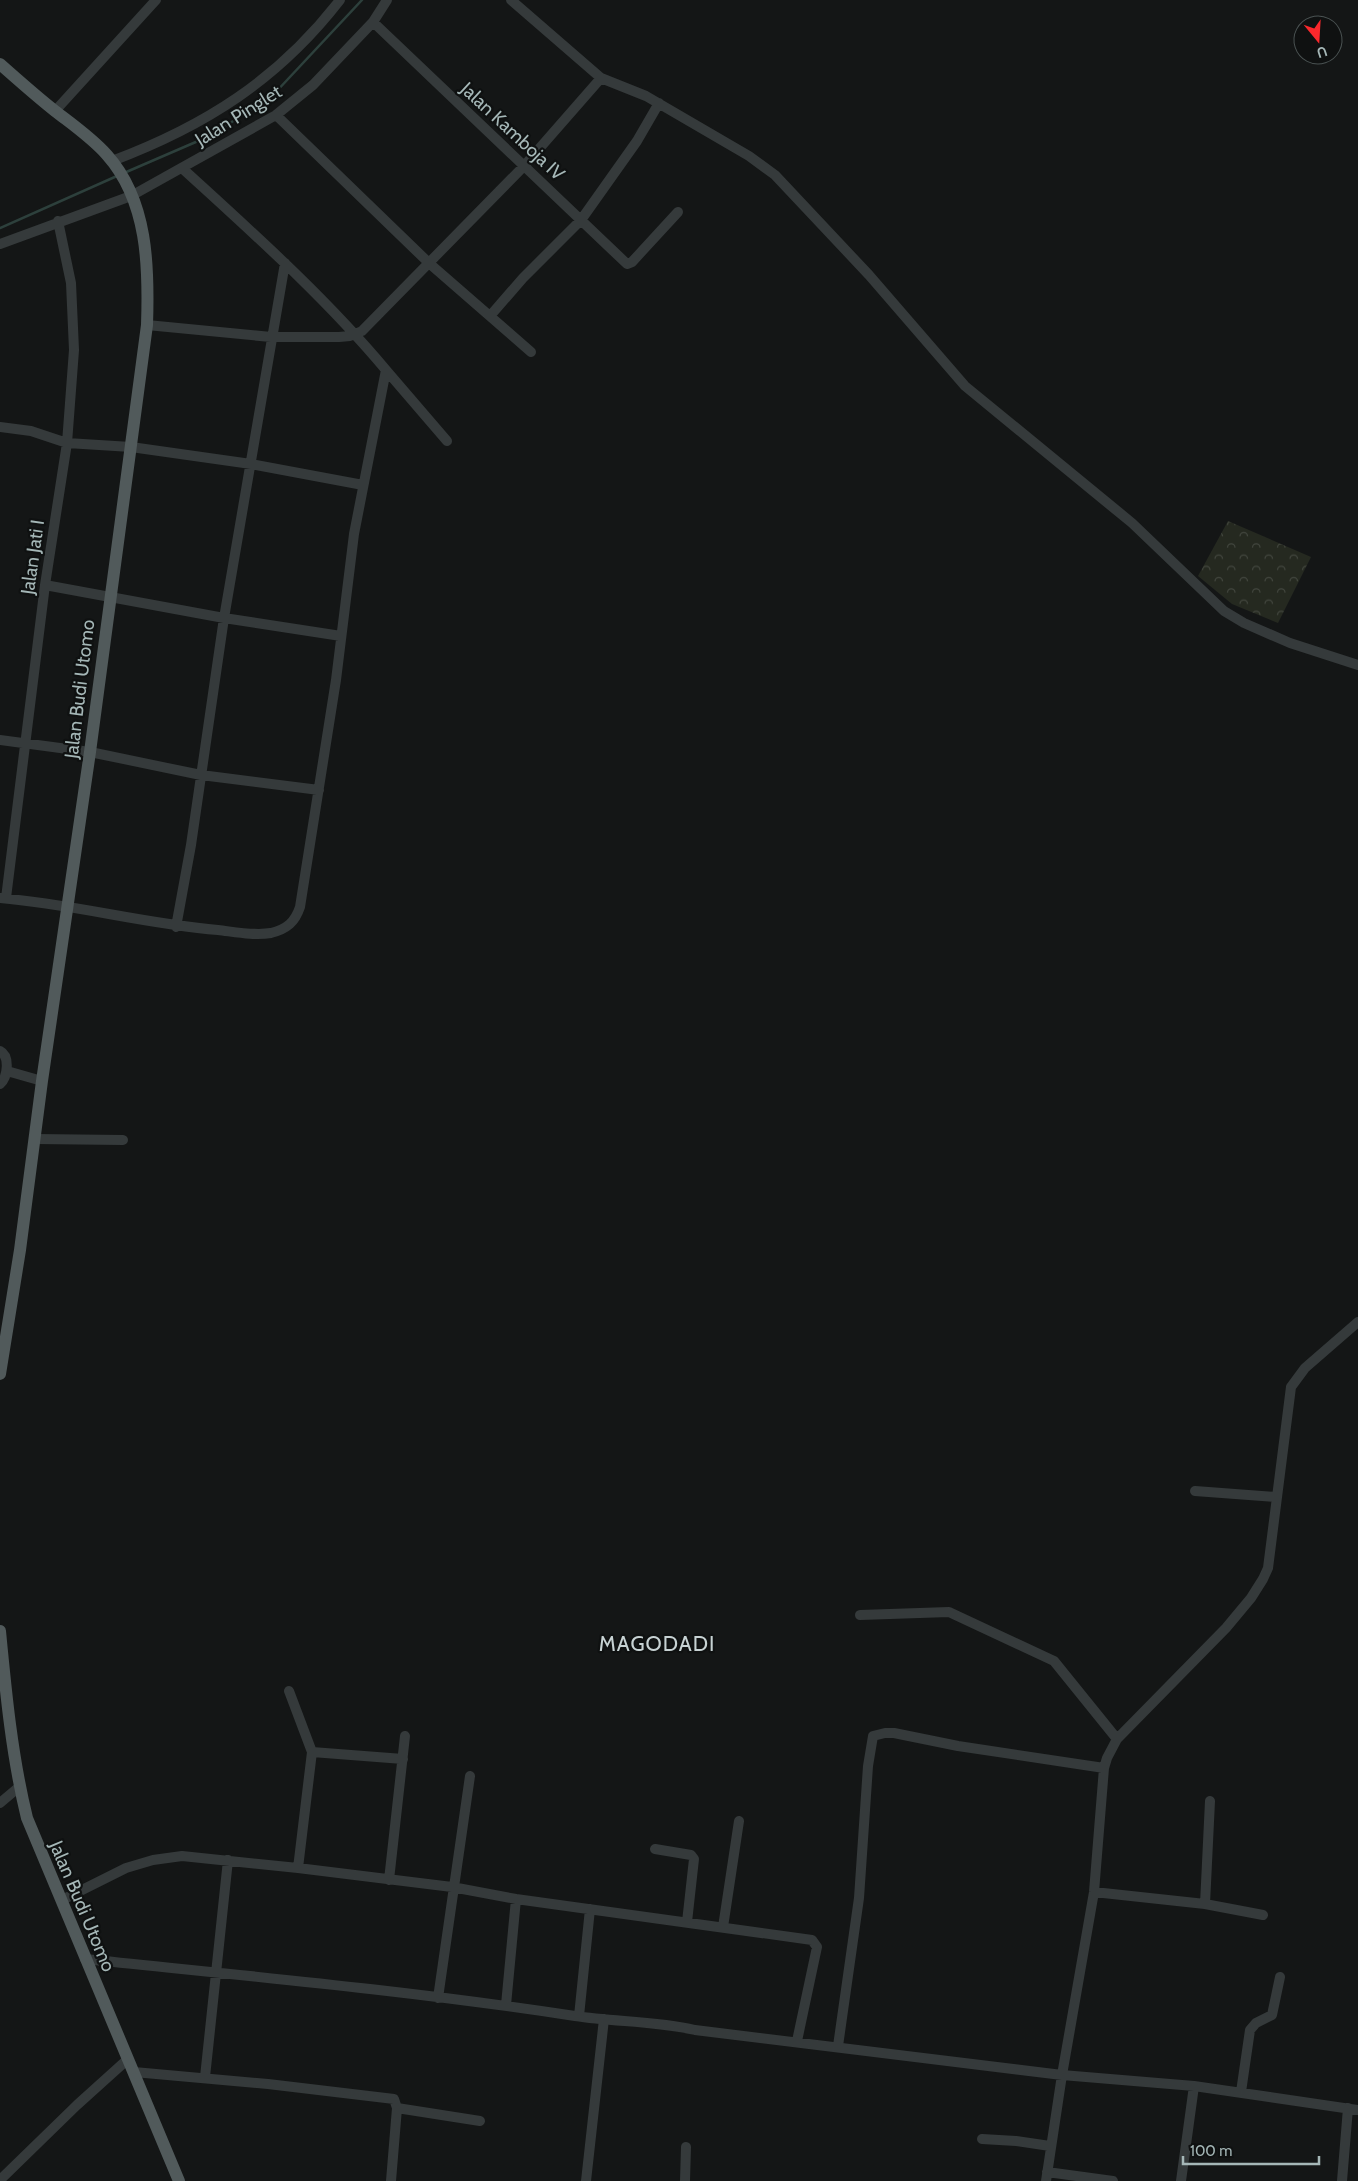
<svg xmlns="http://www.w3.org/2000/svg" width="1358" height="2181" font-family="Cabin,sans-serif">
<defs>
<pattern id="forest-crowns" width="20" height="18" patternUnits="userSpaceOnUse" patternTransform="scale(1.25)"><rect width="20" height="18" fill="#252920"/><path d="M2 6a3 3 0 1 1 6 0M12 15a3 3 0 1 1 6 0" fill="none" stroke="#42463e"/></pattern>
</defs>
<rect width="100%" height="100%" fill="#141616"/>
<!-- forest -->
<path fill="url(#forest-crowns)" d="M 1228,521 L 1311,557 L 1278,623 L 1232,604 L 1198,576 Z"/>
<g fill="none" stroke-linecap="round" stroke-linejoin="round">
<!-- stream -->
<path stroke="#2d403c" stroke-width="2.5" d="M 124,173 L 212,135 L 274,94 L 362,0
M 0,228 L 117,176"/>
<!-- minor -->
<path stroke="#353a3b" stroke-width="10" d="M 511,0 L 601,78
M 373,22 L 627,264 L 632,262 L 678,212
M 55,111 L 156,0
M 276,115 L 430,264 L 531,352
M 112,161 C 205,126 278,80 340,0
M 0,244 L 131,196 L 276,115 L 313,85 L 373,22 L 387,0
M 490,316 L 523,278 L 581,220 L 637,141 L 659,103
M 147,325 L 271,337 L 339,337 L 350,336 L 362,331 L 524,166 L 601,78 L 646,96 L 749,156 L 775,175 L 869,275 L 965,386 L 1132,523 L 1224,611 L 1244,623 L 1290,643 L 1358,665
M 386,370 L 447,441
M 0,427 L 31,431 L 67,443 L 131,447 L 251,464 L 363,485
M 45,585 L 224,618 L 341,636
M 0,740 L 90,752 L 201,775 L 319,790
M 0,898 C 73,904 145,924 218,930 C 235,932 254,936 271,933 C 287,929 295,922 300,907 L 336,680 L 354,534 L 386,370 C 325,297 253,233 183,169
M 6,898 L 45,585 L 67,443 L 74,350 L 71,283 L 58,221
M 176,927 L 191,845 L 224,618 L 285,263
M 0,1051 C 10,1056 8,1077 0,1084
M 7,1071 L 42,1081
M 35,1139 L 123,1140
M 1195,1491 L 1276,1497
M 860,1615 L 949,1612 L 1054,1661 L 1117,1739
M 289,1691 L 312,1752 L 298,1868
M 312,1752 L 403,1759
M 0,1803 L 19,1787
M 655,1849 L 691,1855 L 694,1859 L 687,1922
M 389,1880 L 405,1736
M 1094,1892 L 1205,1904 L 1263,1915
M 62,1900 L 126,1868 L 153,1860 L 182,1856 L 298,1868 L 452,1887 L 516,1899 L 812,1940 L 817,1947 L 797,2041
M 1205,1904 L 1210,1801
M 723,1927 L 739,1821
M 85,1959 C 248,1976 412,1991 575,2016 C 615,2022 656,2021 695,2030 L 1062,2075 L 1194,2086 L 1358,2110
M 438,1998 L 470,1776
M 506,2005 L 516,1899
M 579,2016 L 590,1909
M 838,2046 L 859,1898 L 868,1766 L 873,1736 L 885,1733 L 894,1733 L 958,1746 L 1104,1768
M 134,2072 L 268,2084 L 394,2099 L 397,2108 L 391,2181
M 205,2077 L 228,1860
M 1241,2092 L 1250,2030 L 1256,2023 L 1272,2015 L 1280,1977
M 397,2108 L 480,2121
M 982,2139 L 1016,2141 L 1050,2146
M 1047,2172 L 1113,2181
M 0,2180 L 77,2105 L 128,2059
M 586,2181 L 604,2019
M 685,2181 L 686,2147
M 1046,2181 L 1062,2075 L 1094,1892 L 1104,1768 L 1107,1758 L 1117,1739 L 1226,1628 L 1251,1598 L 1263,1579 L 1268,1568 L 1291,1387 L 1305,1368 L 1358,1322
M 1181,2181 L 1194,2086
M 1342,2181 L 1348,2108"/>
<!-- major -->
<path stroke="#515a5b" stroke-width="12" d="M 0,64 C 18,80 36,96 55,111 C 73,125 92,138 107,155 C 148,201 149,267 147,325 L 90,752 L 42,1081 L 20,1250 L 0,1374
M 0,1631 C 6,1694 12,1757 27,1818 L 179,2181"/>
</g>
<g text-anchor="middle" stroke-width="4.5" stroke-linejoin="round" paint-order="stroke">
<!-- street labels -->
<g font-size="19" fill="#a5b7b7" stroke="#0f1111">
<text transform="translate(238 115) rotate(-32)" y="7">Jalan Pinglet</text>
<text transform="translate(513 131) rotate(43)" y="7">Jalan Kamboja IV</text>
<text transform="translate(32 557) rotate(-82)" y="7">Jalan Jati I</text>
<text transform="translate(79 689) rotate(-83)" y="7">Jalan Budi Utomo</text>
<text transform="translate(83 1906) rotate(67)" y="7">Jalan Budi Utomo</text>
</g>
<!-- quarter labels -->
<g font-size="21" letter-spacing="1" fill="#c7d2d3" stroke="#0f1111">
<text x="657" y="1651">MAGODADI</text>
</g>
</g>
<!-- north arrow -->
<g transform="translate(1318 40) rotate(162)"><circle r="24" fill="#0f1111" stroke="#4b5353"/>
<path d="M0-4L9 19L0 12L-9 19Z" fill="#fa282c"/>
<text y="-8" font-size="14" font-weight="bold" text-anchor="middle" fill="#a5b7b7">U</text>
</g>
<!-- scale -->
<path d="M1183 2156v8h136v-8" fill="none" stroke="#a5b7b7" stroke-width="2.5"/>
<text x="1190" y="2156" font-size="15" fill="#a5b7b7" stroke="#0f1111" stroke-width="4" paint-order="stroke">100 m</text>
</svg>
